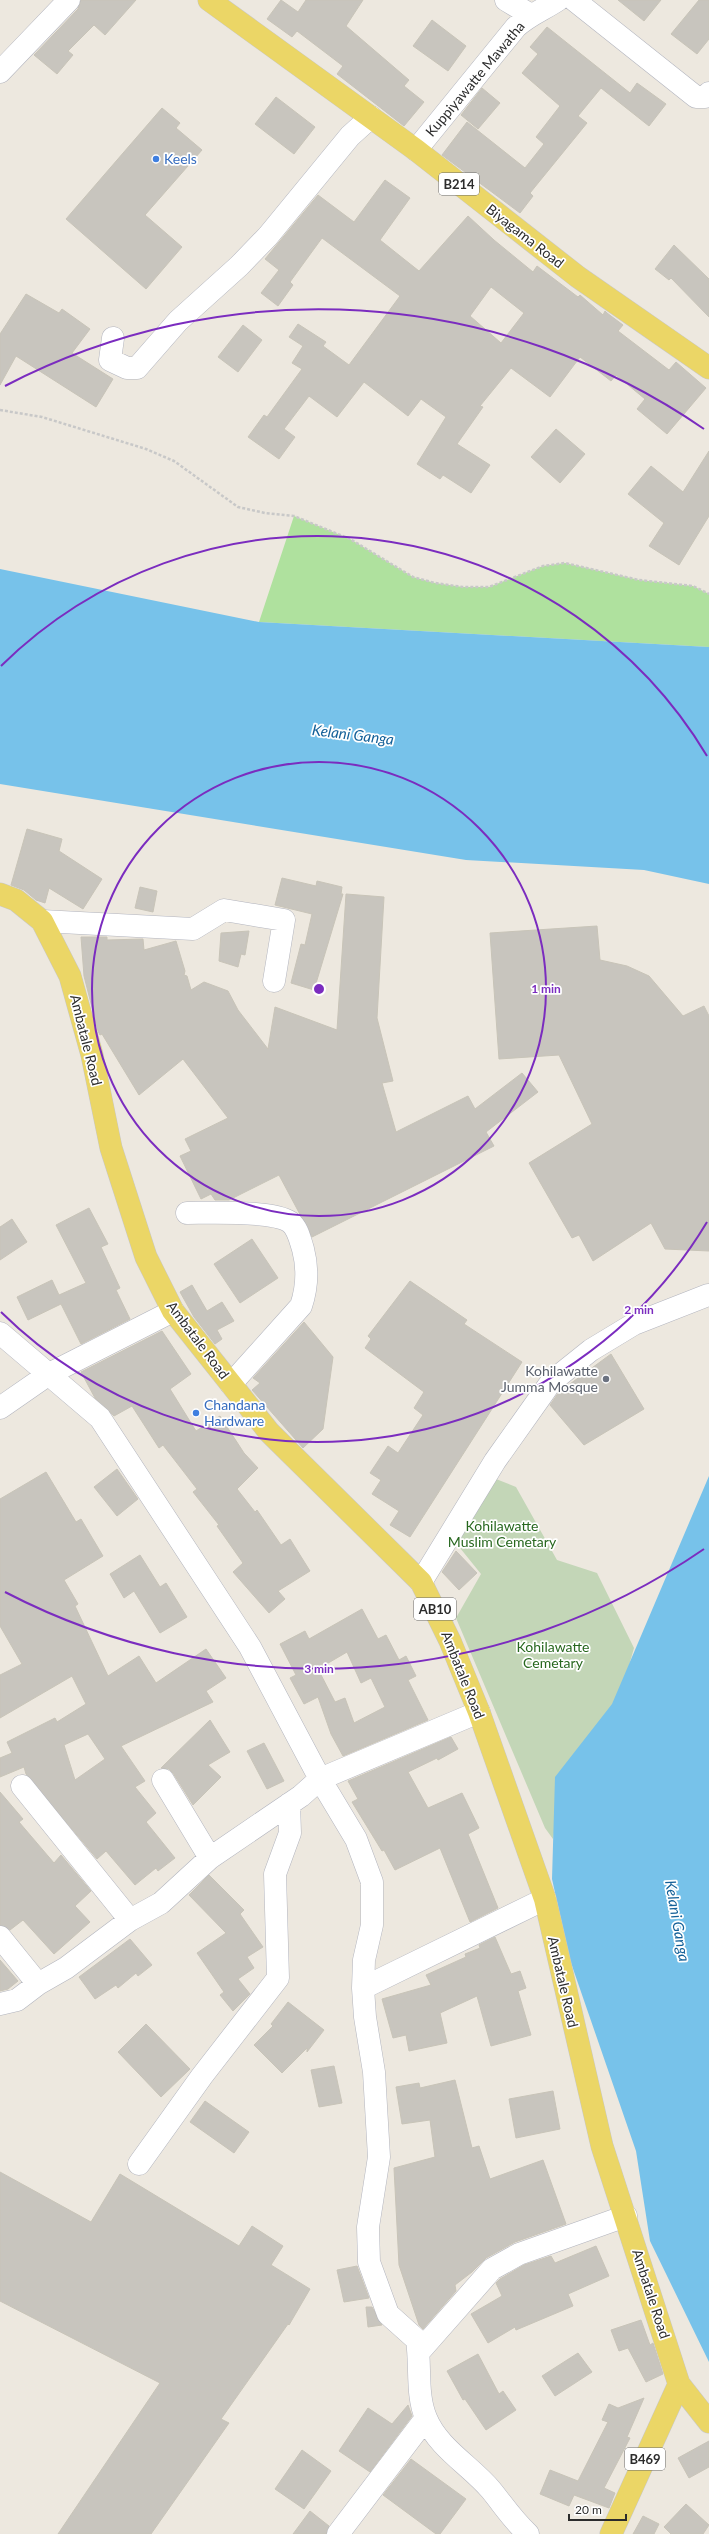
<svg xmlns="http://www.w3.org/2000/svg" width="709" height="2534" font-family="Lato,sans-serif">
<rect width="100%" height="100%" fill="#ede8df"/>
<!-- green -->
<path fill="#afe19e" d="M 294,516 L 350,539 L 413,577 L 435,583 L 463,587 L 489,587 L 543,566 L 565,563 L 639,580 L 693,586 L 709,594 L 709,647 L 259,622 Z"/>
<!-- cemetery -->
<path fill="#c3d6b7" d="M 496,1479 L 516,1487 L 557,1560 L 597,1573 L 634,1648 L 618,1704 L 563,1778 L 553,1839 L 545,1828 L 456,1618 L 481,1574 L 456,1543 Z"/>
<!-- water -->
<path fill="#77c2ea" d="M 0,569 L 259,622 L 709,647 L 709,884 L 644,870 L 466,860 L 0,784 Z
M 709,1476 L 709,2362 L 650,2241 L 636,2151 L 570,1960 L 552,1879 L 555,1777 L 612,1704 Z"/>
<!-- building -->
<path fill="#c8c5be" stroke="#c8c4b8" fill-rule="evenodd" d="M 81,0 L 136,0 L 105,35 L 94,25 L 68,51 L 73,55 L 57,74 L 34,55 L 78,9 Z
M 281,0 L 298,12 L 306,0 L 363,0 L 346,26 L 409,80 L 404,86 L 424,102 L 404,126 L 337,74 L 343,66 L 297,31 L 292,37 L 267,19 Z
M 618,0 L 661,0 L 644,21 Z
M 699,0 L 709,0 L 709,39 L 697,54 L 671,34 Z
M 432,20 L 466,46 L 448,71 L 413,46 Z
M 547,27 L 630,93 L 637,83 L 666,104 L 649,126 L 601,88 L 578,116 L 587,123 L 530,193 L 533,196 L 520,213 L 442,155 L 467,122 L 525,168 L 544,144 L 536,137 L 560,106 L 522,73 L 538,54 L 530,47 Z
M 482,88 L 500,103 L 478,129 L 461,115 Z
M 276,97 L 315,127 L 294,154 L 255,124 Z
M 162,108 L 180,123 L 176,128 L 202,150 L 145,215 L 182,247 L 146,289 L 66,219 Z
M 385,180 L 410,198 L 380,240 L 419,271 L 468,216 L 494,240 L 533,272 L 537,266 L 578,297 L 580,295 L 603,315 L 605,311 L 607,313 L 623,325 L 618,331 L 669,370 L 676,362 L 706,388 L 667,434 L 637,409 L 645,399 L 616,375 L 611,381 L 580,357 L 550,397 L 511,368 L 480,406 L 483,407 L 457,444 L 490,465 L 471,493 L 443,475 L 440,479 L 417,464 L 446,417 L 421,399 L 408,416 L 364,382 L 337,417 L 309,396 L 284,429 L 295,437 L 279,459 L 248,437 L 264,415 L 267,417 L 302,369 L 292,363 L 303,346 L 289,337 L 298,324 L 326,342 L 323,346 L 349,365 L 400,296 L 322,238 L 290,282 L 293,285 L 278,306 L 261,293 L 279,270 L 265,259 L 318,195 L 354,222 ZM 491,287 L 524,313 L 501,343 L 470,316 Z
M 674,245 L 709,279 L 709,317 L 671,278 L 669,280 L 655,269 Z
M 26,294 L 59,313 L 62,309 L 90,329 L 72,353 L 113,379 L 96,407 L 16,356 L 0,385 L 0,334 Z
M 243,325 L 262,340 L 238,372 L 218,357 Z
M 556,429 L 585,454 L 560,483 L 531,457 Z
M 709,451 L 709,516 L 679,565 L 649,546 L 664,523 L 628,494 L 651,466 L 683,492 Z
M 27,829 L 62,839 L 59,851 L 102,879 L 83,909 L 49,888 L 45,903 L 36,900 L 24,890 L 11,885 Z
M 282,878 L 316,886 L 317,881 L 342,887 L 341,894 L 343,894 L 314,990 L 291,983 L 301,944 L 305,945 L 312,914 L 275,905 Z
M 140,887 L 157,891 L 153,912 L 135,908 Z
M 346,894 L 384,897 L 377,1018 L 393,1081 L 382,1083 L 396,1132 L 468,1096 L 475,1109 L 522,1073 L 538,1092 L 486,1132 L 494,1146 L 312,1237 L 279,1175 L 229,1200 L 215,1200 L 211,1194 L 201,1199 L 180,1156 L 191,1151 L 185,1139 L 228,1118 L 183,1059 L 139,1095 L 102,1034 L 100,1035 L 98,1031 L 84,976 L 81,937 L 107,937 L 107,940 L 143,939 L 144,950 L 176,941 L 185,971 L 184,975 L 187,976 L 191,990 L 204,982 L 228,991 L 238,1010 L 268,1049 L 275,1007 L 337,1030 Z
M 597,926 L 600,960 L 627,966 L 649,976 L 683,1016 L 704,1006 L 709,1016 L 709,1251 L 665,1249 L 651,1223 L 593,1261 L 579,1235 L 572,1238 L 529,1163 L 592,1124 L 559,1055 L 499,1059 L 490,933 Z
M 249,931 L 245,955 L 241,954 L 238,967 L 219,961 L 221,933 Z
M 89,1208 L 108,1244 L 101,1247 L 120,1288 L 116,1290 L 130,1319 L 81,1344 L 61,1304 L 28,1320 L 17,1297 L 52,1280 L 59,1295 L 86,1283 L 56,1225 Z
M 12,1219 L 27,1242 L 0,1260 L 0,1227 Z
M 252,1239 L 278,1278 L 240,1303 L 214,1264 Z
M 410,1281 L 467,1320 L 464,1324 L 522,1362 L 410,1537 L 390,1525 L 399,1511 L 372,1494 L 381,1480 L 370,1473 L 388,1446 L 398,1453 L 423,1415 L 414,1408 L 424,1392 L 365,1348 L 371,1339 L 368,1336 Z
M 192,1285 L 207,1311 L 222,1302 L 234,1321 L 217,1330 L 222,1339 L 215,1344 L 194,1317 L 180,1292 Z
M 304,1322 L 333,1357 L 323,1429 L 303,1448 L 252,1390 L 260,1383 L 253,1378 Z
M 162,1331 L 191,1374 L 170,1389 L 196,1431 L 220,1416 L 244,1453 L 258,1468 L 237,1489 L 255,1512 L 257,1510 L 281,1545 L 290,1539 L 310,1571 L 278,1591 L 285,1599 L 269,1613 L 233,1572 L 243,1563 L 217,1526 L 219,1525 L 193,1492 L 197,1489 L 163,1445 L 159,1448 L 132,1406 L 114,1416 L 95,1398 L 81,1372 Z
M 611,1354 L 644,1409 L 584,1445 L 550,1405 L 559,1392 Z
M 117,1469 L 138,1499 L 117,1516 L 94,1487 Z
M 46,1472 L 76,1522 L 81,1519 L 103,1556 L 64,1580 L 78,1604 L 75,1606 L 108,1676 L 139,1656 L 156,1683 L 206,1649 L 226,1678 L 206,1691 L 213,1702 L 121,1746 L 145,1781 L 135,1787 L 156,1813 L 146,1822 L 175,1858 L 158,1871 L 156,1868 L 135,1885 L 106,1851 L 97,1859 L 26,1774 L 24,1767 L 0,1777 L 0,1758 L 12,1753 L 7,1742 L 55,1718 L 57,1722 L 86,1704 L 72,1676 L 0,1718 L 0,1675 L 22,1664 L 0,1626 L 0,1499 ZM 88,1734 L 105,1759 L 75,1780 L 64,1745 Z
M 456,1551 L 477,1573 L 459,1590 L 442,1572 Z
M 140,1555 L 160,1587 L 166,1583 L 187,1617 L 160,1633 L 134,1591 L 124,1598 L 110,1574 Z
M 362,1609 L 378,1639 L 386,1635 L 399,1660 L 406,1656 L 416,1676 L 408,1680 L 428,1720 L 343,1756 L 331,1734 L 318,1697 L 304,1704 L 290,1678 L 296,1675 L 280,1644 L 305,1631 L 309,1639 ZM 347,1652 L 361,1683 L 371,1678 L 385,1707 L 354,1723 L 345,1698 L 335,1702 L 318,1669 Z
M 210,1720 L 230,1752 L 208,1765 L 221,1777 L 193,1805 L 173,1773 L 169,1769 L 161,1768 Z
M 451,1737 L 458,1749 L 438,1760 L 437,1758 L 408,1772 L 428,1808 L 462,1793 L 479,1828 L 468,1834 L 498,1908 L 470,1922 L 440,1848 L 395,1870 L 384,1850 L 382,1851 L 352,1802 L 358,1799 L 348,1781 Z
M 264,1743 L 284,1781 L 267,1789 L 247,1751 Z
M 0,1792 L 23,1819 L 19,1822 L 54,1863 L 61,1855 L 91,1891 L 75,1906 L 90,1922 L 54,1954 L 23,1920 L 10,1930 L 0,1925 Z
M 209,1875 L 244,1910 L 240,1914 L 263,1947 L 247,1957 L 254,1968 L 238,1979 L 250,1994 L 233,2011 L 220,1995 L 224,1992 L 197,1953 L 226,1933 L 189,1895 Z
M 495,1937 L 511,1974 L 520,1971 L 526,1988 L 518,1991 L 531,2035 L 491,2046 L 477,1996 L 440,2013 L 447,2043 L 409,2051 L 406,2035 L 393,2038 L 382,1999 L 431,1985 L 426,1975 L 466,1957 L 465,1954 L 480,1948 L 479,1945 Z
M 130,1939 L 152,1965 L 138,1976 L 136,1973 L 118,1988 L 116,1985 L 95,1999 L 79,1977 Z
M 0,1960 L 18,1981 L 8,1989 L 0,1991 Z
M 288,2002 L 324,2030 L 307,2052 L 307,2048 L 282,2073 L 254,2045 L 273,2026 L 271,2024 Z
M 146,2024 L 190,2069 L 161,2097 L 118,2052 Z
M 334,2066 L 342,2103 L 319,2107 L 311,2070 Z
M 455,2080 L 472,2148 L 479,2146 L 490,2179 L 543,2160 L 566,2224 L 515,2242 L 486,2258 L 472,2272 L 455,2285 L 456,2291 L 423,2329 L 419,2325 L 399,2265 L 394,2168 L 435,2157 L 430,2120 L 402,2124 L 396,2087 L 419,2083 L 420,2088 Z
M 553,2091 L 560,2129 L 516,2138 L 509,2099 Z
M 205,2101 L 249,2132 L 234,2153 L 190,2122 Z
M 0,2172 L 91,2222 L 120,2174 L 239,2246 L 252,2226 L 283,2246 L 271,2265 L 310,2289 L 289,2325 L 288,2324 L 221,2419 L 229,2423 L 151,2534 L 58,2534 L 160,2383 L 0,2301 Z
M 596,2246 L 609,2276 L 568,2294 L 573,2306 L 516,2330 L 515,2327 L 488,2343 L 471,2314 L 502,2296 L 496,2283 L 500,2279 L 524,2265 L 551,2256 L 555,2263 Z
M 357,2266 L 369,2298 L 344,2302 L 337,2270 Z
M 366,2307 L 372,2307 L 382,2325 L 368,2327 Z
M 641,2320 L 650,2345 L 653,2343 L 663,2374 L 646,2382 L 628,2348 L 619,2351 L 611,2330 Z
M 578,2353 L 592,2372 L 555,2396 L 542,2376 Z
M 478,2354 L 499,2394 L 503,2391 L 516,2410 L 486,2430 L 465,2399 L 463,2400 L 447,2371 Z
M 644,2398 L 627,2437 L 630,2438 L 604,2488 L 615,2493 L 609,2508 L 574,2495 L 569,2506 L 540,2494 L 550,2470 L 578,2481 L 608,2422 L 602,2420 L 609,2404 L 618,2408 Z
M 408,2405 L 412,2416 L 370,2472 L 339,2451 L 368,2408 L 392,2424 Z
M 709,2441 L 709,2467 L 689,2478 L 678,2458 Z
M 302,2450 L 331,2471 L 304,2509 L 275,2489 Z
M 411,2459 L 466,2499 L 440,2534 L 436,2534 L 383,2495 Z
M 686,2504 L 709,2525 L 703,2534 L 671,2534 L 664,2527 Z
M 310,2511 L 329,2526 L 326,2534 L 293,2534 Z
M 643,2516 L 659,2524 L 654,2534 L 633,2534 Z"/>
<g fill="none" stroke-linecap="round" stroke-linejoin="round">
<!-- minor casing -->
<g stroke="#b2b4be" stroke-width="23">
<path id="minor" d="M 506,0 L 529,14
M 574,0 L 696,97 L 705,97 L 709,93
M 0,72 L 69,0
M 416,150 L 516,27 C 529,15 543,10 558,0
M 113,338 L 110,360 L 127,368 L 137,368 L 178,321 L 239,266 L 268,236 L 350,136 L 371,117
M 42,921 L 193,929 L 224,910 L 284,920 L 274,981
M 187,1213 C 209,1213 273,1210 290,1222 C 298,1228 300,1240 303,1249 C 308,1268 307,1288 301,1306 L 231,1384
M 0,1333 L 100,1418 L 250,1647 L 320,1779 L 356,1839 L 372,1882 L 372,1925 L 364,1960 L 363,1988 L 365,2017 L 374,2072 L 379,2157 L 368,2227 L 369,2262 L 388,2314 L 417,2340 C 421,2366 416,2394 426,2418 C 438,2448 471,2466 491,2490 C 504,2506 512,2519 528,2534
M 0,1408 L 49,1374 L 173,1311
M 421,1582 L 495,1461 L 551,1382 L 591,1350 L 634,1324 L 708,1295
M 163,1780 L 210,1858
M 22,1786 L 130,1920
M 0,1937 L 38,1984
M 363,1988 L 545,1899
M 0,2004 L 17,2000 L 38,1984 L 66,1968 L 130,1920 L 161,1903 L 210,1858 L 301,1796 L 320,1779 L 479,1712
M 139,2164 L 202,2076 L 278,1978 L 275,1874 L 290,1833 L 289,1804
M 419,2352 L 492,2269 L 519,2254 L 626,2216
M 338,2534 L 426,2418"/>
</g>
<!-- major casing -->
<g stroke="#c8c8c8" stroke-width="23">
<path id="major" d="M 209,0 L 416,150 L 578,277 L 709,368
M 0,894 L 16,900 L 42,921 L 70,976 L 92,1055 L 111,1148 L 146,1257 L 173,1311 L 269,1432 L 421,1582 L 450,1641 L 479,1712 L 545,1899 L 602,2146 L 679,2384 L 709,2422
M 611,2534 L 679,2384"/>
</g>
<!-- path -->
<path stroke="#c8c8c8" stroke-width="2.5" stroke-dasharray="3 2" stroke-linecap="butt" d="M 0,410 L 42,417 L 146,449 L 174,461 L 238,507 L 265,513 L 294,516 L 350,539 L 413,577 L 435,583 L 463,587 L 489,587 L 543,566 L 565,563 L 639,580 L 693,586 L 709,594"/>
<!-- minor -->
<use href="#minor" stroke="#fff" stroke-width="22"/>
<!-- major -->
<use href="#major" stroke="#ebd666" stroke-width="22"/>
</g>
<!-- distance rings -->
<g fill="none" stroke="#7b2cbf" stroke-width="2">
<circle cx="319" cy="989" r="227"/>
<path d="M707 1222A453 453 0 0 1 1 1312M1 666A453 453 0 0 1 707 756"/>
<path d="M704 1549A680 680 0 0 1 5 1592M5 386A680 680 0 0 1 704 429"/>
</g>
<!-- markers -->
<g fill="#3f7fe0" stroke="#fff" stroke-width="1.5">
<circle cx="156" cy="159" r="4"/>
<circle cx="196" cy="1413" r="4"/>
</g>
<circle fill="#6b7280" stroke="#fff" stroke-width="1.5" cx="606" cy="1379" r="4"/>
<g text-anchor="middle" stroke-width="3.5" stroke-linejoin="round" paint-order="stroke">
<!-- shield labels -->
<g fill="#fff" stroke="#6b6b6b" stroke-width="1">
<rect x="439" y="173" width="40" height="22" rx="3"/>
<rect x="414" y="1598" width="42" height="22" rx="3"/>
<rect x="625" y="2448" width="40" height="22" rx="3"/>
</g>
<g font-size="13" font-weight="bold" fill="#2c2c2c">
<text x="459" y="189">B214</text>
<text x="435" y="1614">AB10</text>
<text x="645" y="2464">B469</text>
</g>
<!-- street labels -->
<g font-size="14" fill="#2c2c2c" stroke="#fff">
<text transform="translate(475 79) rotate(-50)" y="5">Kuppiyawatte Mawatha</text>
<text transform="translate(525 236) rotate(38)" y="5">Biyagama Road</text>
<text transform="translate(86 1040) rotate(76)" y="5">Ambatale Road</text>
<text transform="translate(198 1340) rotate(53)" y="5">Ambatale Road</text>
<text transform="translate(463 1675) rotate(68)" y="5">Ambatale Road</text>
<text transform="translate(563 1982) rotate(77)" y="5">Ambatale Road</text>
<text transform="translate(651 2294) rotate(72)" y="5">Ambatale Road</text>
</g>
<!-- shop labels -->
<g font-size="14" fill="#366cbe" stroke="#fff" text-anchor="start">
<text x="164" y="164">Keels</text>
<text x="204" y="1410">Chandana<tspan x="204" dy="16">Hardware</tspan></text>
</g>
<!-- worship labels -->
<g font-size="14" fill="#5b616d" stroke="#fff" text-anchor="end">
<text x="598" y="1376">Kohilawatte<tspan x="598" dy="16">Jumma Mosque</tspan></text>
</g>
<!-- park labels -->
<g font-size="14" fill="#27671e" stroke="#fff">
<text x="502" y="1531">Kohilawatte<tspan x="502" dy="16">Muslim Cemetary</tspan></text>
<text x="553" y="1652">Kohilawatte<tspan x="553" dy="16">Cemetary</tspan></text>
</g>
<!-- water labels -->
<g font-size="15" font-style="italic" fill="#136098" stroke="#fff">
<text transform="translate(353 735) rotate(7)" y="5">Kelani Ganga</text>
<text transform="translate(677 1921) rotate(80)" y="5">Kelani Ganga</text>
</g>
</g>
<circle cx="319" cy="989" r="6" fill="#7b2cbf" stroke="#fff" stroke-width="2"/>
<g font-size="12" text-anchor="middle" font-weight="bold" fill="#7b2cbf" stroke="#fff" stroke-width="3.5" stroke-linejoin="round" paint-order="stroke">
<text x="546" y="993">1 min</text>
<text x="639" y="1314">2 min</text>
<text x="319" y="1673">3 min</text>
</g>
<!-- scale -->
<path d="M569 2514v6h57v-6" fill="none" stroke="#2c2c2c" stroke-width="2"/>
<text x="575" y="2514" font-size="12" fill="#2c2c2c" stroke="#ffffff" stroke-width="3" paint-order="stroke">20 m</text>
</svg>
